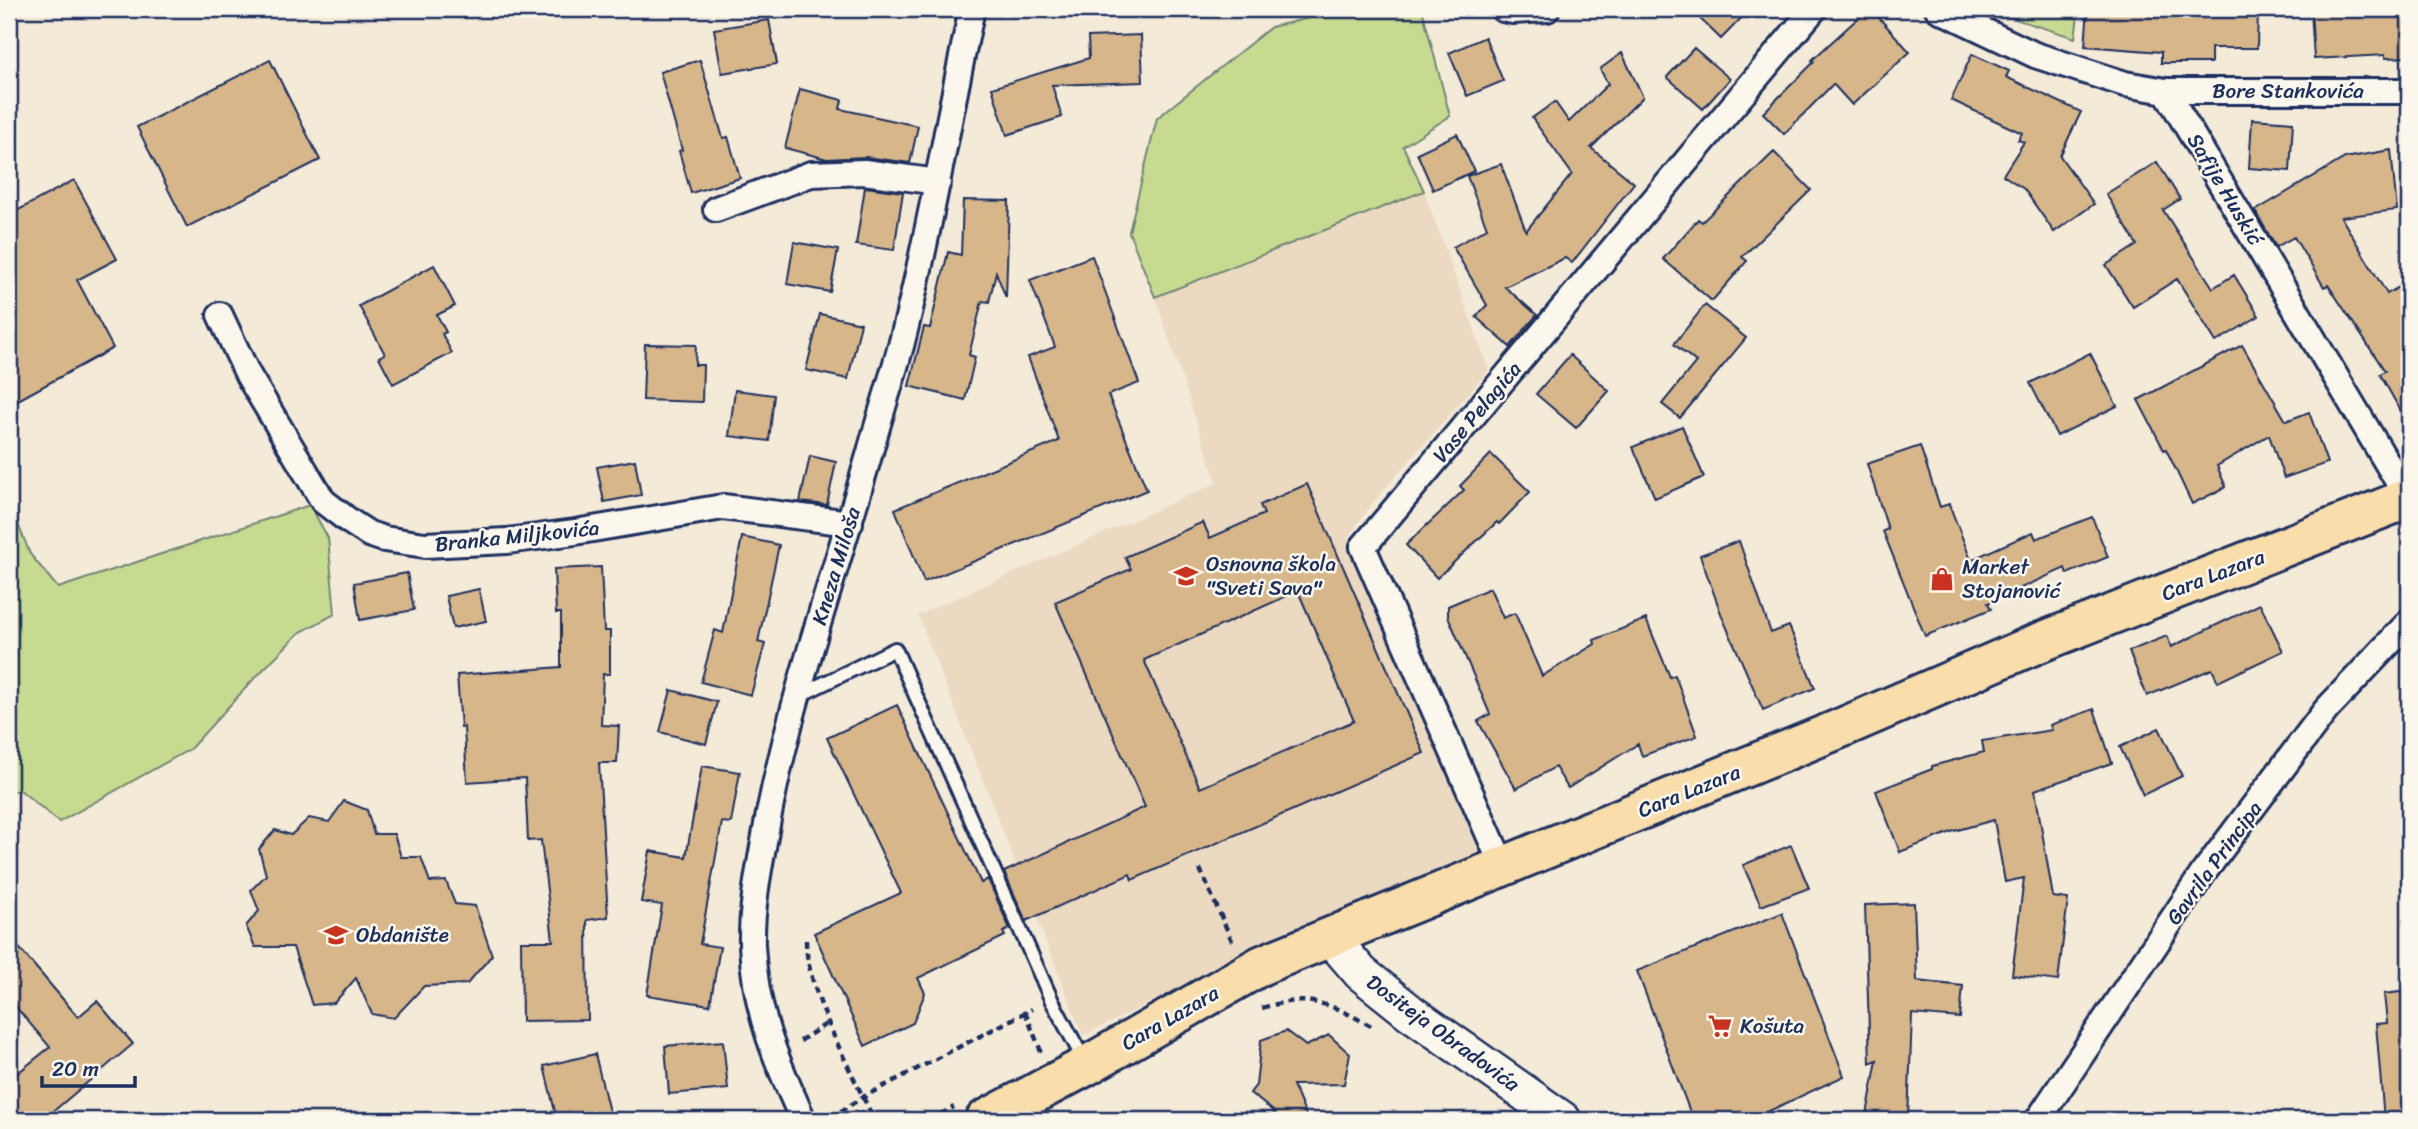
<svg xmlns="http://www.w3.org/2000/svg" width="2418" height="1129" font-family="Sriracha,sans-serif">
<rect width="100%" height="100%" fill="#f4ead8"/>
<filter id="ink" filterUnits="userSpaceOnUse"><feTurbulence type="fractalNoise" baseFrequency=".0143" numOctaves="2"/><feDisplacementMap in="SourceGraphic" scale="14" xChannelSelector="R" yChannelSelector="G"/><feConvolveMatrix kernelMatrix="1 2 1 2 8 2 1 2 1" color-interpolation-filters="sRGB"/></filter>
<g filter="url(#ink)">
<!-- built -->
<path fill="#ebdac1" d="M 1424,191 L 1489,370 L 1375,500 L 1348,537 L 1481,852 L 1240,958 L 1083,1036 L 918,615 L 1217,483 L 1155,297 Z"/>
<!-- green -->
<path fill="#c7db90" stroke="#718577" stroke-width="2" d="M 1348,9 L 1422,9 L 1450,116 L 1403,146 L 1424,191 L 1155,297 L 1129,232 L 1157,118 L 1271,27 Z
M 1984,9 L 2079,9 L 2075,38 Z
M 9,501 L 30,554 L 58,588 L 310,505 L 328,538 L 335,614 L 299,633 L 251,682 L 190,749 L 59,822 L 20,790 L 9,792 Z"/>
<!-- building -->
<path fill="#d7b68a" stroke="#1b2f5e" stroke-width="2" fill-rule="evenodd" d="M 1690,9 L 1750,9 L 1721,39 Z
M 1868,9 L 1871,9 L 1910,52 L 1852,105 L 1833,84 L 1784,134 L 1763,113 L 1814,62 L 1812,60 Z
M 2088,9 L 2258,9 L 2257,48 L 2211,48 L 2211,63 L 2161,63 L 2161,52 L 2085,46 Z
M 2409,9 L 2409,57 L 2385,58 L 2385,55 L 2314,59 L 2311,10 Z
M 769,20 L 777,64 L 722,73 L 714,29 Z
M 1141,35 L 1143,82 L 1052,85 L 1062,117 L 1007,135 L 992,88 L 1089,58 L 1088,37 Z
M 1485,37 L 1503,81 L 1467,96 L 1449,53 Z
M 1694,48 L 1730,79 L 1703,109 L 1667,77 Z
M 1622,53 L 1643,97 L 1591,148 L 1634,183 L 1572,263 L 1565,258 L 1505,287 L 1537,315 L 1510,347 L 1476,317 L 1487,305 L 1453,247 L 1487,228 L 1467,176 L 1501,164 L 1526,231 L 1572,174 L 1532,118 L 1555,102 L 1569,122 L 1608,84 L 1600,69 Z
M 1972,54 L 2009,71 L 2006,77 L 2081,112 L 2060,156 L 2094,204 L 2054,232 L 2024,189 L 2003,175 L 2024,142 L 2018,140 L 2022,133 L 1951,100 Z
M 270,60 L 320,160 L 187,227 L 137,127 Z
M 700,60 L 723,138 L 728,137 L 740,178 L 691,193 L 679,151 L 682,150 L 660,72 Z
M 800,89 L 842,100 L 840,109 L 918,126 L 910,163 L 866,157 L 827,159 L 785,148 Z
M 2252,119 L 2293,122 L 2290,171 L 2249,168 Z
M 1457,134 L 1474,171 L 1433,190 L 1417,153 Z
M 2391,150 L 2397,210 L 2341,217 L 2387,294 L 2409,281 L 2409,426 L 2380,374 L 2385,371 L 2328,285 L 2324,287 L 2294,237 L 2276,247 L 2255,211 L 2345,158 Z
M 1774,152 L 1811,190 L 1742,257 L 1747,261 L 1712,301 L 1663,259 L 1698,219 L 1702,222 Z
M 2157,162 L 2180,199 L 2163,210 L 2213,288 L 2234,275 L 2259,316 L 2216,342 L 2177,279 L 2133,307 L 2106,265 L 2137,245 L 2106,194 Z
M 74,180 L 117,259 L 77,280 L 113,348 L 9,405 L 9,215 Z
M 865,187 L 903,192 L 894,250 L 856,245 Z
M 963,200 L 1009,201 L 1006,298 L 996,272 L 989,302 L 982,301 L 969,355 L 975,357 L 965,400 L 909,386 L 924,327 L 930,328 L 948,252 L 961,255 Z
M 794,242 L 838,250 L 830,292 L 787,284 Z
M 1092,256 L 1139,383 L 1108,395 L 1147,490 L 924,582 L 895,509 L 1059,441 L 1028,357 L 1055,347 L 1030,280 Z
M 434,265 L 455,306 L 437,315 L 446,332 L 442,334 L 452,353 L 393,384 L 379,357 L 385,354 L 359,306 Z
M 1705,305 L 1746,338 L 1680,418 L 1662,404 L 1696,362 L 1674,344 Z
M 820,314 L 861,323 L 848,379 L 806,370 Z
M 645,344 L 696,345 L 695,365 L 703,365 L 702,402 L 643,400 Z
M 2242,345 L 2286,421 L 2309,412 L 2327,463 L 2284,478 L 2269,435 L 2217,466 L 2226,487 L 2192,504 L 2166,449 L 2164,450 L 2138,400 Z
M 2090,353 L 2117,406 L 2057,436 L 2030,383 Z
M 1570,355 L 1609,391 L 1576,428 L 1536,394 Z
M 735,390 L 774,395 L 769,441 L 729,436 Z
M 1682,426 L 1704,477 L 1655,498 L 1633,447 Z
M 1920,446 L 1940,507 L 1949,504 L 1971,560 L 2033,532 L 2036,539 L 2092,517 L 2108,557 L 2067,574 L 2065,568 L 1988,603 L 1991,609 L 1925,636 L 1883,531 L 1888,529 L 1867,464 Z
M 1491,454 L 1530,492 L 1499,524 L 1497,522 L 1437,578 L 1406,545 L 1464,490 L 1460,486 Z
M 810,456 L 836,462 L 827,505 L 800,502 Z
M 635,460 L 641,495 L 604,502 L 597,467 Z
M 1307,484 L 1424,753 L 1132,880 L 1130,874 L 1026,921 L 1004,872 L 1145,807 L 1055,602 L 1131,569 L 1125,557 L 1203,522 L 1210,538 L 1264,514 L 1260,505 ZM 1298,591 L 1354,721 L 1200,788 L 1144,660 Z
M 742,537 L 779,545 L 758,642 L 765,644 L 751,695 L 701,682 L 715,630 L 723,633 Z
M 1739,541 L 1771,633 L 1789,626 L 1815,688 L 1763,710 L 1723,619 L 1700,555 Z
M 601,567 L 604,631 L 610,631 L 610,674 L 603,674 L 601,725 L 619,726 L 617,763 L 599,763 L 608,917 L 587,920 L 588,1020 L 522,1021 L 521,941 L 553,941 L 541,840 L 528,841 L 525,778 L 467,782 L 464,727 L 461,728 L 457,675 L 561,667 L 561,613 L 556,613 L 554,569 Z
M 407,573 L 414,610 L 360,620 L 354,583 Z
M 1490,588 L 1503,618 L 1515,613 L 1542,676 L 1595,644 L 1594,640 L 1646,619 L 1670,677 L 1675,675 L 1697,736 L 1642,756 L 1638,744 L 1568,788 L 1555,767 L 1516,789 L 1478,721 L 1490,714 L 1448,616 L 1448,606 Z
M 479,589 L 486,621 L 453,628 L 446,596 Z
M 2260,604 L 2283,651 L 2218,682 L 2212,669 L 2147,696 L 2129,651 L 2167,636 L 2171,647 Z
M 671,690 L 717,702 L 706,744 L 660,732 Z
M 897,705 L 981,883 L 988,879 L 1010,929 L 1003,932 L 1005,936 L 918,978 L 925,993 L 913,1023 L 865,1046 L 814,933 L 901,893 L 827,738 Z
M 2094,709 L 2112,763 L 2035,790 L 2053,897 L 2068,899 L 2058,981 L 2012,975 L 2024,878 L 2005,882 L 1994,820 L 1954,831 L 1900,852 L 1876,791 L 1932,769 L 1932,766 L 1984,752 L 1982,741 L 2052,730 L 2050,725 Z
M 2159,728 L 2182,776 L 2143,795 L 2120,747 Z
M 702,766 L 740,772 L 731,823 L 722,822 L 700,944 L 720,947 L 710,1005 L 647,995 L 662,905 L 641,902 L 650,851 L 686,857 Z
M 344,801 L 367,810 L 374,834 L 394,834 L 401,857 L 421,857 L 430,882 L 446,881 L 455,904 L 475,906 L 492,955 L 467,984 L 424,986 L 394,1018 L 372,1014 L 356,978 L 334,1003 L 312,1005 L 293,947 L 255,947 L 246,926 L 259,911 L 251,890 L 266,875 L 259,849 L 275,830 L 291,835 L 309,818 L 329,822 Z
M 1791,845 L 1809,888 L 1761,906 L 1743,865 Z
M 1914,903 L 1917,981 L 1963,986 L 1960,1018 L 1912,1014 L 1908,1120 L 1866,1120 L 1877,1060 L 1870,1063 L 1865,905 Z
M 1782,913 L 1844,1076 L 1750,1120 L 1693,1120 L 1637,971 Z
M 9,936 L 78,1017 L 97,1001 L 133,1044 L 43,1120 L 9,1120 L 9,1080 L 50,1047 L 9,999 Z
M 2409,991 L 2409,1076 L 2406,1076 L 2408,1120 L 2384,1120 L 2376,1024 L 2387,1023 L 2384,994 Z
M 1286,1031 L 1306,1046 L 1329,1035 L 1350,1054 L 1344,1084 L 1293,1085 L 1308,1120 L 1277,1120 L 1273,1111 L 1250,1093 L 1256,1085 L 1261,1040 Z
M 723,1041 L 728,1089 L 669,1094 L 665,1046 Z
M 595,1054 L 611,1120 L 557,1120 L 544,1066 Z"/>
<g fill="none" stroke-linecap="round" stroke-linejoin="round">
<!-- lane casing -->
<g stroke="#1b2f5e" stroke-width="18">
<path id="lane" d="M 798,696 L 895,649 L 1052,1001 L 1085,1062"/>
</g>
<!-- street casing -->
<g stroke="#1b2f5e" stroke-width="30">
<path id="street" d="M 1503,9 L 1513,11 L 1547,9
M 1938,9 L 2035,55 L 2125,84 L 2166,91 L 2409,500
M 2166,91 L 2409,91
M 716,209 L 811,174 L 864,172 L 938,182
M 220,315 L 248,375 L 323,501 L 349,521 L 369,534 L 384,539 L 425,545 L 507,541 L 575,532 L 723,507 L 850,523
M 1503,867 L 1363,547 L 1814,9
M 803,1120 C 776,1060 755,1012 752,945 C 751,903 761,860 768,819 C 792,694 835,574 870,452 C 880,415 892,379 902,342 C 930,232 948,119 972,9
M 2038,1120 L 2204,872 L 2326,710 L 2409,622"/>
</g>
<!-- secondary casing -->
<g stroke="#1b2f5e" stroke-width="40">
<path id="secondary" d="M 1330,937 L 1361,973 L 1411,1013 L 1563,1120"/>
</g>
<!-- primary casing -->
<g stroke="#1b2f5e" stroke-width="44">
<path id="primary" d="M 985,1120 L 1086,1066 L 1262,965 L 1834,731 L 2036,644 L 2409,498"/>
</g>
<!-- path -->
<path stroke="#1b2f5e" stroke-width="4.5" stroke-dasharray="7 5" stroke-linecap="butt" d="M 1200,869 L 1233,943
M 806,940 C 806,991 852,1072 874,1120
M 1262,1008 C 1310,993 1331,1004 1373,1027
M 1025,1012 L 1040,1049 L 1040,1053
M 800,1041 L 829,1022
M 1360,1116 L 1367,1120
M 830,1118 L 863,1097 L 1032,1009
M 930,1120 L 954,1107"/>
<!-- lane -->
<use href="#lane" stroke="#fbf7ec" stroke-width="12"/>
<!-- street -->
<use href="#street" stroke="#fbf7ec" stroke-width="24"/>
<!-- secondary -->
<use href="#secondary" stroke="#fbf7ec" stroke-width="35"/>
<!-- primary -->
<use href="#primary" stroke="#f9ddab" stroke-width="38"/>
</g>
</g>
<!-- icons -->
<defs>
<g id="school-bare" transform="scale(1.89)"><path d="M0-5L7-2L0 1L-7-2ZM-4 1L0 2.5L4 1V4Q0 6-4 4Z" fill="#c8321e" stroke="#fbf7ec" stroke-width="2.5" paint-order="stroke"/></g>
<g id="shop-bare" transform="scale(1.89)"><path d="M-5-2.5h2.3a2.7 3.5 0 0 1 5.4 0H5L5.5 6h-11ZM-1.5-2.5h3a1.5 2.3 0 0 0-3 0Z" fill="#c8321e" stroke="#fbf7ec" stroke-width="2.5" paint-order="stroke"/></g>
<g id="supermarket-bare" transform="scale(1.89)"><path d="M-6-5.5h2.5l.6 2H6L4.5 2H-2.5L-4.4-4H-6ZM-1.5 3.2a1.3 1.3 0 1 0 .1 0ZM3 3.2a1.3 1.3 0 1 0 .1 0Z" fill="#c8321e" stroke="#fbf7ec" stroke-width="2.5" paint-order="stroke"/></g>
</defs>
<g fill-rule="evenodd">
<use href="#school-bare" x="1186" y="576"/>
<use href="#shop-bare" x="1942" y="579"/>
<use href="#school-bare" x="336" y="935"/>
<use href="#supermarket-bare" x="1720" y="1026"/>
</g>
<g text-anchor="middle" stroke-width="5" stroke-linejoin="round" paint-order="stroke">
<!-- street labels -->
<g font-size="21" fill="#1b2f5e" stroke="#fbf7ec">
<text x="2288" y="98">Bore Stankovića</text>
<text transform="translate(2225 189) rotate(59)" y="7">Safije Huskić</text>
<text transform="translate(1477 412) rotate(-50)" y="7">Vase Pelagića</text>
<text transform="translate(517 536) rotate(-6)" y="7">Branka Miljkovića</text>
<text transform="translate(836 566) rotate(-73)" y="7">Kneza Miloša</text>
<text transform="translate(2213 575) rotate(-21)" y="7">Cara Lazara</text>
<text transform="translate(1689 791) rotate(-22)" y="7">Cara Lazara</text>
<text transform="translate(2214 863) rotate(-54)" y="7">Gavrila Principa</text>
<text transform="translate(1170 1018) rotate(-30)" y="7">Cara Lazara</text>
<text transform="translate(1443 1033) rotate(36)" y="7">Dositeja Obradovića</text>
</g>
<!-- poi labels -->
<g font-size="21" fill="#1b2f5e" stroke="#fbf7ec" text-anchor="start">
<text x="1206" y="571">Osnovna škola<tspan x="1206" dy="24">"Sveti Sava"</tspan></text>
<text x="1962" y="574">Market<tspan x="1962" dy="24">Stojanović</tspan></text>
<text x="356" y="942">Obdanište</text>
<text x="1740" y="1033">Košuta</text>
</g>
</g>
<!-- margin -->
<rect width="2418" height="1129" fill="none" stroke="#fbf7ec" stroke-width="35"/>
<rect x="18" y="18" width="2383" height="1094" fill="none" stroke="#1b2f5e" stroke-width="2.5" filter="url(#ink)"/>
<!-- scale -->
<path d="M42 1076v10h93v-10" fill="none" stroke="#1b2f5e" stroke-width="3.5"/>
<text x="52" y="1076" font-size="21" fill="#1b2f5e" stroke="#fbf7ec" stroke-width="5" paint-order="stroke">20 m</text>
</svg>
